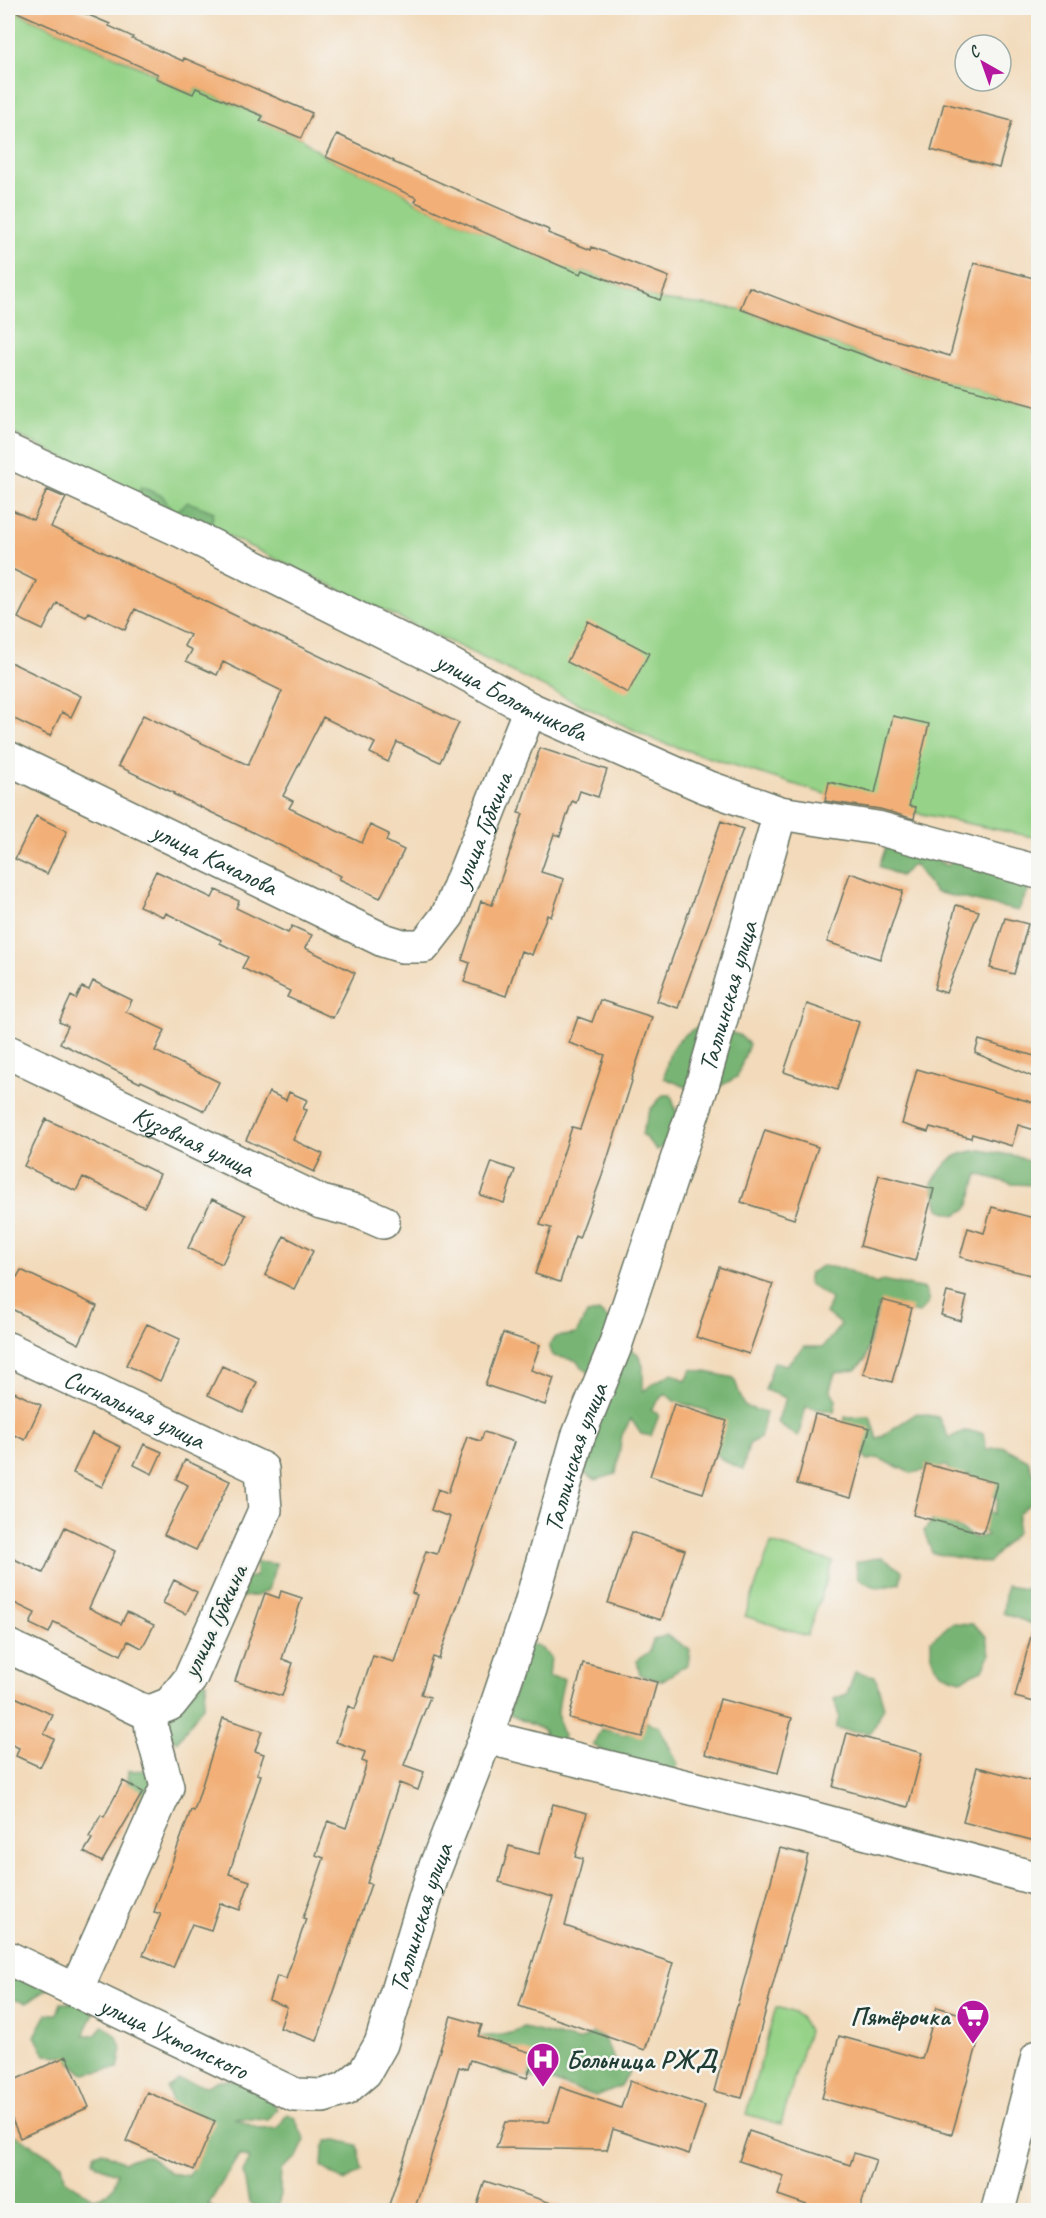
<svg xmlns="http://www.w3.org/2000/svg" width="1046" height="2218" font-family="Caveat,sans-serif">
<rect width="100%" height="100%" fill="#f6f6f2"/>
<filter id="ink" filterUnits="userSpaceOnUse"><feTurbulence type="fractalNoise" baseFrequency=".0167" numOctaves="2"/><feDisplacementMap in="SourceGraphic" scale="12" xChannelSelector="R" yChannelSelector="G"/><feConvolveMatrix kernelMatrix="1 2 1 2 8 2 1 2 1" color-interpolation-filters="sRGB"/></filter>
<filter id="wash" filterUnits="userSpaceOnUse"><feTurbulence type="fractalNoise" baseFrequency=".008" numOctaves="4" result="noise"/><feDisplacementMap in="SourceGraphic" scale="24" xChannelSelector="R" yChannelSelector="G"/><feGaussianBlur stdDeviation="1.35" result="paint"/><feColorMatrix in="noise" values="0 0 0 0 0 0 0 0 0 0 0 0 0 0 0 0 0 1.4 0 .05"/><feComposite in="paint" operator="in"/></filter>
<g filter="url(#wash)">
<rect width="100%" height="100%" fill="#f2daba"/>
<!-- green -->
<path fill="#96d388" stroke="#5a885e" stroke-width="1.5" d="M 8,8 L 15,8 L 14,11 L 157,75 L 156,78 L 193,94 L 196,88 L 263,116 L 261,121 L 301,138 L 326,157 L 402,191 L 415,202 L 581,274 L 583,270 L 660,300 L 740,309 L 912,373 L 1038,407 L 1038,838 L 825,794 L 657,741 L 8,431 Z
M 771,1543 L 833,1562 L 807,1636 L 745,1616 Z
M 776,2007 C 794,2012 801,2013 808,2031 L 781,2124 L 746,2114 Z"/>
<!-- forest -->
<path fill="#78b574" stroke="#4c7954" stroke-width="1.5" d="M 141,487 L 163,496 L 173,514 L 188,502 L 214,512 L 207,537 L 134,504 Z
M 886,847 L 920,851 L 920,860 L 930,856 L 947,866 L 956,858 L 1031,885 L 1018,911 L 935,892 L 914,864 L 900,876 L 879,866 Z
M 701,1025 L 739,1035 L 749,1044 L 737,1077 L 719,1087 L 711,1083 L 686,1087 L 664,1078 C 669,1047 674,1039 701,1025 Z
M 663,1095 L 671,1095 L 677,1114 L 671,1142 L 657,1150 L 642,1134 L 650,1110 Z
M 980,1150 L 1021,1157 L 1038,1168 L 1038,1185 L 1012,1184 L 978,1174 L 968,1208 L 955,1215 L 939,1209 L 932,1183 C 949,1158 951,1154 980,1150 Z
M 822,1266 L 845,1269 L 876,1284 L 883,1280 L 925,1289 L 929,1302 L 919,1313 L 879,1305 L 865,1360 L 855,1370 L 835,1373 L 830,1389 L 836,1400 L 834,1412 L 806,1407 L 798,1437 L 777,1422 L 786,1398 L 765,1390 L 774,1362 L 786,1365 L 804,1347 L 823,1347 L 841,1325 L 826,1313 L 831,1299 L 808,1283 L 810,1273 Z
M 600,1312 L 613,1323 L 622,1344 L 638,1354 L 643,1366 L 643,1391 L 656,1382 L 672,1373 L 686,1381 L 692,1369 L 734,1378 L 744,1406 L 766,1413 L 760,1438 L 749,1444 L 743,1469 C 706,1457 711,1445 708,1411 L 674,1401 L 665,1393 L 651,1409 L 659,1415 L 651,1436 L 641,1434 L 631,1419 L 622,1435 L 616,1474 L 596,1480 L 584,1473 L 590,1374 L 575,1360 L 553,1356 L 549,1345 L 555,1337 L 576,1334 L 587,1314 Z
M 917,1413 L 938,1417 L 949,1438 L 964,1431 L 983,1433 L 986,1449 L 1004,1447 L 1028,1460 L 1033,1473 L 1038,1475 L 1038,1497 L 1018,1514 L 1017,1532 L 988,1563 L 932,1553 L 924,1531 L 937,1515 L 975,1538 L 987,1535 L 970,1515 L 981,1506 L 994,1514 L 998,1500 L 989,1491 L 963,1485 L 970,1474 L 954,1477 L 946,1466 L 911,1473 L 878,1458 L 868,1460 L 860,1452 L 843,1430 L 845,1417 L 870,1416 L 877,1439 Z
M 881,1557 L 902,1571 L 900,1583 C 880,1589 874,1589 857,1577 L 856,1562 Z
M 256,1562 L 276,1564 L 268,1590 L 257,1596 L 237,1597 L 246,1578 L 256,1576 Z
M 1006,1586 L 1038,1591 L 1038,1626 L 1003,1613 Z
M 952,1623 L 973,1624 L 987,1637 L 990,1655 L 983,1670 L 961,1680 C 935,1672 931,1668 931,1640 Z
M 667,1635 L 690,1650 L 688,1664 L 661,1681 L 640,1675 L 637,1660 L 649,1652 L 653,1640 Z
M 528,1645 L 537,1645 L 551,1657 L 549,1677 L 564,1679 C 560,1699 553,1717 564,1736 L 558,1750 L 543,1747 L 544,1730 L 508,1714 Z
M 855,1672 L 875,1676 L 884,1707 L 870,1733 L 836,1729 L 839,1716 L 834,1699 L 847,1694 Z
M 195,1677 L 207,1683 L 203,1706 L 177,1742 L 163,1730 Z
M 634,1718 L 659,1726 L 678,1764 L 669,1787 L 655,1784 L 593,1745 L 601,1729 L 626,1735 Z
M 166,1769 L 143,1811 L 127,1791 L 129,1771 Z
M 8,1976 L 50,1988 L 26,2003 L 8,1998 Z
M 61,2003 L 84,2003 L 94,2013 L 84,2035 L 96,2035 L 103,2025 C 121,2037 124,2048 118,2068 L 84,2074 L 63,2056 L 45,2055 L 35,2036 L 47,2014 L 57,2014 Z
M 524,2028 L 578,2041 L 593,2033 L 603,2037 L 615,2060 L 630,2070 L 621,2086 L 596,2096 L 548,2080 L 503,2074 L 478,2052 L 472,2037 C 488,2036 510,2036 524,2028 Z
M 178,2080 L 207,2086 L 218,2080 L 255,2080 L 277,2109 L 268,2120 L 234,2118 L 259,2129 L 278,2128 L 287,2114 L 294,2117 L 305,2140 L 297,2157 L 281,2169 L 279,2206 L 260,2210 L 249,2202 L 243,2172 L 250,2159 L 239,2155 L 208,2205 L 217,2210 L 8,2210 L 8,2139 L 16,2135 L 62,2164 L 65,2179 L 94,2199 C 110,2195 115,2189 117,2173 L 98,2166 L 93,2160 L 95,2154 L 102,2151 L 124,2162 C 154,2149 147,2159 170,2172 C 175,2175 183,2175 189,2176 L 206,2136 L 174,2108 L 167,2088 Z
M 337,2140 L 357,2145 L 362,2170 L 345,2181 L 322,2167 L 323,2148 L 327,2141 Z"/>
<g id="blocks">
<!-- building -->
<path fill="#f2b078" d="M 8,8 L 72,8 L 110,24 L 109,26 L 133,37 L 132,39 L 183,61 L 184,58 L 312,113 L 301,138 L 260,121 L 263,116 L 196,88 L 193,94 L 156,78 L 158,74 Z
M 944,103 L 1012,121 L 999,168 L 931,150 Z
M 337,134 L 394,161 L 393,162 L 549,230 L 548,233 L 591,250 L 592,247 L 669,277 L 660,300 L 583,270 L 581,274 L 563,267 L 415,202 L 417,198 L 326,157 Z
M 974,263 L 1038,279 L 1038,407 L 912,373 L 740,309 L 749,287 L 855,328 L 950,356 Z
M 47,490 L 66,498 L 51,527 L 459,723 L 440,762 L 397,742 L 388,762 L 370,753 L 375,743 L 323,717 L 283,796 L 293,801 L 289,808 L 362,843 L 370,825 L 389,834 L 386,841 L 404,850 L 380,898 L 339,879 L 341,876 L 298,855 L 298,854 L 173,794 L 174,793 L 118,766 L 143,715 L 248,765 L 282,691 L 223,662 L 217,675 L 186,661 L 192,650 L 184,646 L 190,635 L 135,609 L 125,630 L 89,612 L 86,617 L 57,603 L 43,630 L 18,618 L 36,581 L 8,567 L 8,508 L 33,520 Z
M 588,621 L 649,653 L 628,693 L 567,662 Z
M 8,661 L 81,696 L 71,717 L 62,712 L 50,736 L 8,716 Z
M 893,716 L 929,724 L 909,806 L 916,807 L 914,819 L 880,809 L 825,801 L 829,782 L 875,793 Z
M 540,748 L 607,770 L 598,797 L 580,791 L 576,803 L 572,801 L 560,836 L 554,834 L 541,872 L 564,879 L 551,917 L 547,915 L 532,955 L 521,951 L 506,996 L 464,982 L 470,963 L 462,960 L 481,901 L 492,905 L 523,814 L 518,813 Z
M 36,816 L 67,831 L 47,874 L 15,859 Z
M 721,821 L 743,829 L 678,1008 L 657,1001 Z
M 156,871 L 212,898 L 216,890 L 239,901 L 236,908 L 288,933 L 292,926 L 312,935 L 305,948 L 355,973 L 333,1018 L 287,997 L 290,991 L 242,968 L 248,957 L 220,943 L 221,940 L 166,913 L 164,917 L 139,906 Z
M 850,873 L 903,891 L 880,959 L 827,942 Z
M 956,905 L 979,911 L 946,993 L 934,989 Z
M 1005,918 L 1028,924 L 1014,974 L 990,968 Z
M 93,981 L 132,1000 L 126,1012 L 165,1030 L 155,1051 L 219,1082 L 205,1111 L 141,1081 L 140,1083 L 60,1043 L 68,1026 L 59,1022 L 71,996 L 76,999 L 82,987 L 89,990 Z
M 600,1000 L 652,1017 L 631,1080 L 632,1081 L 602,1176 L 579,1238 L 575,1236 L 560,1282 L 535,1274 L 551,1228 L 540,1225 L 572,1127 L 580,1129 L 605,1055 L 569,1043 L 578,1017 L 592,1022 Z
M 807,1004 L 859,1022 L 837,1090 L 784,1072 Z
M 979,1040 L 1038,1057 L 1038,1079 L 975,1053 Z
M 917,1069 L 1038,1104 L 1038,1131 L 1018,1125 L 1012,1146 L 972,1134 L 971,1138 L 930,1127 L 928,1132 L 902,1124 Z
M 269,1092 L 286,1100 L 289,1092 L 307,1100 L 303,1109 L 307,1110 L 293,1140 L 323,1154 L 314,1172 L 246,1140 Z
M 46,1119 L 160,1174 L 144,1207 L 83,1177 L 76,1191 L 24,1166 Z
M 765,1130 L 818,1147 L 794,1219 L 741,1202 Z
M 492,1162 L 515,1170 L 504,1203 L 480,1195 Z
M 879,1175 L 934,1189 L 915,1261 L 860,1246 Z
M 212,1199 L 246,1215 L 222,1264 L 188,1248 Z
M 992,1207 L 1038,1219 L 1038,1277 L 960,1257 L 968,1228 L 984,1233 Z
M 284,1236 L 313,1251 L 294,1289 L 265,1275 Z
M 719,1267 L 773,1284 L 749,1354 L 696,1337 Z
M 21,1270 L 97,1306 L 79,1344 L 8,1307 L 8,1273 L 17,1277 Z
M 947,1292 L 967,1297 L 961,1321 L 941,1315 Z
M 882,1300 L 912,1308 L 892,1382 L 863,1374 Z
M 147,1324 L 180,1339 L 160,1381 L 126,1365 Z
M 503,1333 L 540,1345 L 531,1370 L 554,1378 L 545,1405 L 485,1385 Z
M 222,1366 L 257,1382 L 243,1412 L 208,1395 Z
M 8,1389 L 41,1405 L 25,1440 L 8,1432 Z
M 674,1404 L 727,1421 L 703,1493 L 650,1476 Z
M 815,1414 L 870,1428 L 851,1498 L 797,1484 Z
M 484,1432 L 514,1442 L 439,1659 L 433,1657 L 421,1694 L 430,1697 L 404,1765 L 424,1772 L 418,1790 L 399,1783 L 367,1883 L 371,1884 L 317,2041 L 280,2028 L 287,2007 L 269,2000 L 277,1976 L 286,1979 L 306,1919 L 303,1918 L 324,1858 L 316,1855 L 328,1821 L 346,1828 L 367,1763 L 362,1761 L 365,1752 L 336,1742 L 348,1706 L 355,1709 L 373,1656 L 394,1662 L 417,1595 L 412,1593 L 426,1551 L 437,1554 L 450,1517 L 431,1510 L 438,1489 L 448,1493 L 467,1437 L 481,1441 Z
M 92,1433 L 121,1447 L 102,1487 L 73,1473 Z
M 144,1444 L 162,1452 L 152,1474 L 134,1465 Z
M 185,1460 L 230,1481 L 196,1550 L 164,1535 L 188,1485 L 176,1479 Z
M 926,1464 L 997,1483 L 983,1533 L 913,1515 Z
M 65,1527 L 115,1551 L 89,1608 L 121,1624 L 127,1612 L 154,1625 L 142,1648 L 128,1641 L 121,1655 L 54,1622 L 49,1633 L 30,1624 L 35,1613 L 8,1600 L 8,1556 L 43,1573 Z
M 632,1532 L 685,1550 L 661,1620 L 608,1603 Z
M 174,1580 L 197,1592 L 186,1614 L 163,1603 Z
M 281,1591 L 302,1598 L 282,1659 L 293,1663 L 282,1696 L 235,1681 L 265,1593 L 279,1598 Z
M 1032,1632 L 1038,1633 L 1038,1703 L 1015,1697 Z
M 583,1663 L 657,1682 L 642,1737 L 569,1718 Z
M 15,1697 L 53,1715 L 44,1734 L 54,1739 L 40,1767 L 16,1756 L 19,1748 L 8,1743 L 8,1712 Z
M 720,1699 L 792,1718 L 778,1773 L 705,1754 Z
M 223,1718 L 262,1731 L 255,1751 L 264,1754 L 257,1774 L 261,1775 L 229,1874 L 250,1881 L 240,1910 L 220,1903 L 211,1930 L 192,1924 L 173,1968 L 143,1955 L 161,1914 L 154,1912 L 191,1810 L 194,1811 Z
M 847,1733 L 922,1753 L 908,1807 L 833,1787 Z
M 977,1767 L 1038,1783 L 1038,1827 L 1035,1841 L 963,1822 Z
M 123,1781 L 143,1792 L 102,1862 L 84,1852 L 92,1839 L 89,1837 L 101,1815 L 104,1817 Z
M 553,1804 L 587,1813 L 575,1857 L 583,1859 L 565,1926 L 673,1963 L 645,2050 L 519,2006 L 553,1897 L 499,1882 L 509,1846 L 539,1854 Z
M 780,1848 L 808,1855 L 742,2098 L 714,2091 Z
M 937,2007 L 984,2021 L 952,2134 L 822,2098 L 839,2036 L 922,2059 Z
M 451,2016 L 482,2025 L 478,2036 L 535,2054 L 527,2078 L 470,2060 L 467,2069 L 459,2067 L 414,2211 L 387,2211 Z
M 67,2056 L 89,2107 L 20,2138 L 8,2110 L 8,2083 Z
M 630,2081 L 705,2106 L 689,2154 L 613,2129 L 607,2150 L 496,2148 L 505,2122 L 549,2122 L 560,2087 L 621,2108 Z
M 147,2092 L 215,2121 L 194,2170 L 126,2141 Z
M 749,2131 L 850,2165 L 854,2153 L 876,2160 L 859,2211 L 824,2211 L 778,2195 L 784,2176 L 739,2161 Z
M 485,2181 L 563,2207 L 563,2211 L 475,2211 Z"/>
</g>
</g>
<g filter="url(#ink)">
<use href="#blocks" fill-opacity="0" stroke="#697463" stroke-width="1.5"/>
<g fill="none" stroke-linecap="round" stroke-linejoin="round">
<!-- minor casing -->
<g stroke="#697463" stroke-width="36">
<g id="minor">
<path id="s1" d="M 8,451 L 182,531 L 447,663 L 530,709 L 704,786 L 780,813 L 877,828 L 1038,872"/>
<path id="s2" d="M 8,758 L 383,940 L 402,946 L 424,946 L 448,915 L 530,709"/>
<path id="s3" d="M 8,1052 L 321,1202 L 360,1212 L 383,1222"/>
<path id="s4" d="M 8,1349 L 262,1469 L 265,1510 L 190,1679 L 170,1704 L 150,1712 L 152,1731 L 167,1787 L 76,1990"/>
<path d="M 8,1646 L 139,1709 L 150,1712"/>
<path d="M 486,1737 L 804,1816 L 1038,1879"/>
<path id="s5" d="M 8,1958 L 295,2095 L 323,2096 L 345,2089 L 365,2072 L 381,2044 L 432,1876 L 486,1737 L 530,1607 L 578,1437 L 614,1349 L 702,1085 L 780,813"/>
<path d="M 998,2210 L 1038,2057"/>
</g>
</g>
<!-- minor -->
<use href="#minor" stroke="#fff" stroke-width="33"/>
</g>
</g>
<!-- icons -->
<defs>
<g id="supermarket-pin" transform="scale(1.725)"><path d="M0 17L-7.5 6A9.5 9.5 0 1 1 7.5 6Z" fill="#b5179e" stroke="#f6f6f2"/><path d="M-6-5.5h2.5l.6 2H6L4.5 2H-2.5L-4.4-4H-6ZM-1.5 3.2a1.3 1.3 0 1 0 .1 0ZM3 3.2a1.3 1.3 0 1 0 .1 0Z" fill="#fff"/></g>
<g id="hospital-pin" transform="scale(1.725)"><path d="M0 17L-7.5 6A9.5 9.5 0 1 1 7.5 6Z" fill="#b5179e" stroke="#f6f6f2"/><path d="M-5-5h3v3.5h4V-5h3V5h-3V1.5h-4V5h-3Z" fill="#fff"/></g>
</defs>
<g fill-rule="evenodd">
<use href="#supermarket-pin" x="973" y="2016"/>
<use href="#hospital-pin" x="543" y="2059"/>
</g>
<g text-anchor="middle" stroke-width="5" stroke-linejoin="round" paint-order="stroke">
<!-- street labels -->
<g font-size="26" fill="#1f3d34" stroke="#f6f6f2">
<text dy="9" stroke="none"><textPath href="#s1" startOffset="560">улица Болотникова</textPath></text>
<text dy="9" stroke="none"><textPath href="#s2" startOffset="590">улица Губкина</textPath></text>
<text dy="9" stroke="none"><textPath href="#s2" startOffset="230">улица Качалова</textPath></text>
<text dy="9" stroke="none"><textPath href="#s5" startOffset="1532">Таллинская улица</textPath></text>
<text dy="9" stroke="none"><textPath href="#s3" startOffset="206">Кузовная улица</textPath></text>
<text dy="9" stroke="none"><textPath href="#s4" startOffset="140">Сигнальная улица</textPath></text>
<text dy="9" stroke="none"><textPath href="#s5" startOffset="1046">Таллинская улица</textPath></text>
<text transform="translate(214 1621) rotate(-65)" y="9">улица Губкина</text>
<text dy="9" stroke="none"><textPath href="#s5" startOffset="560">Таллинская улица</textPath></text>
<text dy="9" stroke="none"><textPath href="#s5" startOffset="184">улица Ухтомского</textPath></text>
</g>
<!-- poi labels -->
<g font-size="26" font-weight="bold" fill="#1f3d34" stroke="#f6f6f2" text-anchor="end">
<text x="950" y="2025">Пятёрочка</text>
<text x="566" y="2068" text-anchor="start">Больница РЖД</text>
</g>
</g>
<!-- margin -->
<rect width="1046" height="2218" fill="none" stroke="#f6f6f2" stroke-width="30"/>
<!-- north arrow -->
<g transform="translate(983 63) rotate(320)"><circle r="28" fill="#f6f6f2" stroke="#a0aca6" stroke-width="1.5"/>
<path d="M0-4.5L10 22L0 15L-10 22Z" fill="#b5179e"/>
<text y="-9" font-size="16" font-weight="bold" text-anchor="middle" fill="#1f3d34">С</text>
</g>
</svg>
